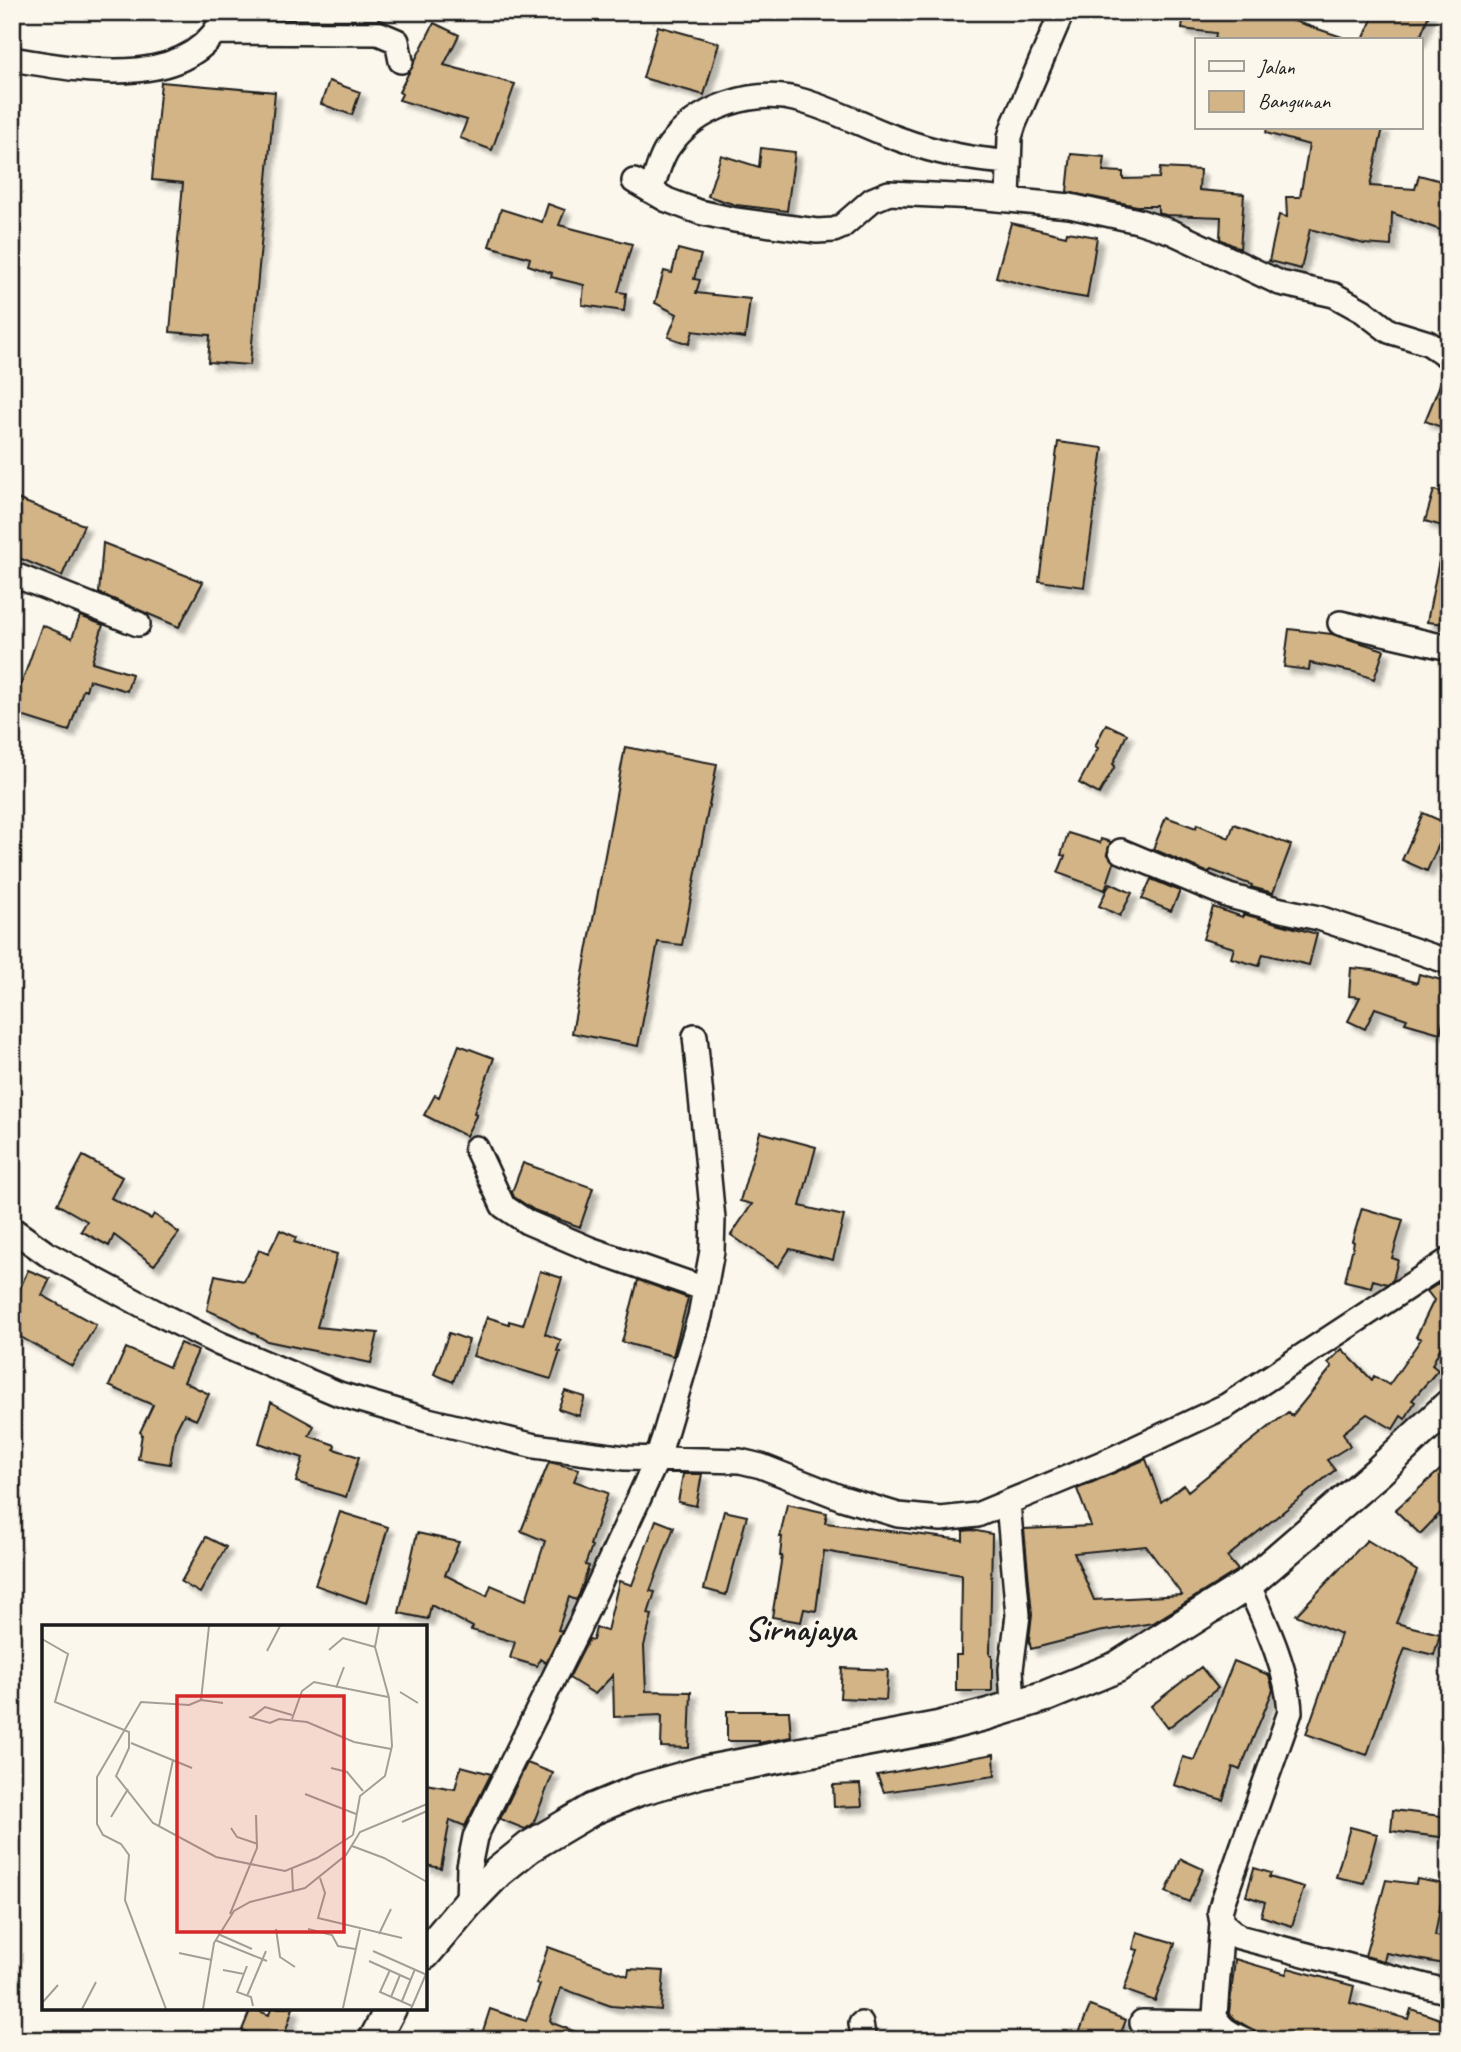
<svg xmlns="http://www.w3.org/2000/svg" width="1461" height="2052" font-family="Caveat,sans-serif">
<defs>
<filter id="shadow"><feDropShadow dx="6" dy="6" stdDeviation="2" flood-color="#0004"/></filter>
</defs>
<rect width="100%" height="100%" fill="#fbf7ec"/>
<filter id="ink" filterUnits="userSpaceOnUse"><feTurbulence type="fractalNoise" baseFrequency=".0143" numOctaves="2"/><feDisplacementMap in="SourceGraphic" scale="14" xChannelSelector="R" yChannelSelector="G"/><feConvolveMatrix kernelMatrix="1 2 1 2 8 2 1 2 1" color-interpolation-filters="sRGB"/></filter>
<g filter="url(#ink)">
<!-- building -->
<path fill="#d2b486" stroke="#1c1c1c" stroke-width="2" fill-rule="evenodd" filter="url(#shadow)" d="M 1184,12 L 1280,12 L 1279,16 L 1342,37 L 1342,40 L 1215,40 L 1216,33 L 1182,29 Z
M 1375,12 L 1430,12 L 1419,40 L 1363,40 Z
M 434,23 L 459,35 L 444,65 L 515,84 L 492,150 L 460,138 L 467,120 L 399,100 L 402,94 L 399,92 Z
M 658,26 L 719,43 L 704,95 L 643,78 Z
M 329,81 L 360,92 L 352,115 L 321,104 Z
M 161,82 L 275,92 L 250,365 L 208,362 L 210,335 L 170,332 L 183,183 L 152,180 Z
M 1267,128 L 1383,128 L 1370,186 L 1415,189 L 1419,175 L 1449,183 L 1449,233 L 1392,213 L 1391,246 L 1364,244 L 1310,229 L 1301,269 L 1269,261 L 1279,215 L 1287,217 L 1286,197 L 1300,197 L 1309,145 L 1266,133 Z
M 761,148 L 795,152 L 787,211 L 736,205 L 708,196 L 721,155 L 759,167 Z
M 1071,154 L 1105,157 L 1103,171 L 1123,172 L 1123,179 L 1159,178 L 1160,168 L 1200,170 L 1199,190 L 1244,194 L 1240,249 L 1220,239 L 1221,217 L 1166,215 L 1158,213 L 1158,206 L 1137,206 L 1067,192 Z
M 548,204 L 565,210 L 559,225 L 632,244 L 618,292 L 626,293 L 624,311 L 582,305 L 584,285 L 551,277 L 552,273 L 528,265 L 530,258 L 489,246 L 501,209 L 542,222 Z
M 1011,223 L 1066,236 L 1067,232 L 1097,237 L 1087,298 L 1051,292 L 996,277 Z
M 678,249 L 701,255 L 694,279 L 700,280 L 696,293 L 750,299 L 745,338 L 693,331 L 689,344 L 668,337 L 677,314 L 655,303 L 664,271 L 672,273 Z
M 1446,370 L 1449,371 L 1449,430 L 1425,421 Z
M 1058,442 L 1103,448 L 1084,587 L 1039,581 Z
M 1434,490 L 1449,494 L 1449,528 L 1425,521 Z
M 12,497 L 84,525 L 62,576 L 12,555 Z
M 103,543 L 203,582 L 179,627 L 99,593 Z
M 1440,555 L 1449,556 L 1449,603 L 1446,624 L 1427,622 Z
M 80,616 L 103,625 L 92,662 L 132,674 L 127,691 L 89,680 L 86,690 L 83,690 L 69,731 L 12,713 L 12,680 L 21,685 L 42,625 L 72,638 Z
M 1289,629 L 1332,634 L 1384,650 L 1374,679 L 1354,672 L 1310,663 L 1309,670 L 1284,667 Z
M 1106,724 L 1127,734 L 1113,764 L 1115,766 L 1099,794 L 1079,783 L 1098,748 L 1095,746 Z
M 625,747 L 717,764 L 682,945 L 658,942 L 638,1046 L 572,1033 Z
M 1423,813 L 1448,824 L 1427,871 L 1402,860 Z
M 1166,817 L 1196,828 L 1197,824 L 1229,838 L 1234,824 L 1291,845 L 1273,893 L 1251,887 L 1252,885 L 1211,870 L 1209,873 L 1153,849 Z
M 1068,833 L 1100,843 L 1101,839 L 1111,842 L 1107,853 L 1114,863 L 1105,890 L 1058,873 L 1065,856 L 1061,855 Z
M 1151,879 L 1180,891 L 1171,911 L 1142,899 Z
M 1110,883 L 1132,893 L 1120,916 L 1099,906 Z
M 1213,907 L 1243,917 L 1243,914 L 1317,934 L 1309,965 L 1263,954 L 1259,966 L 1231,958 L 1234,948 L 1203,939 Z
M 1351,968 L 1373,970 L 1417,983 L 1419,974 L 1449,982 L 1449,1002 L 1440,1033 L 1405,1023 L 1407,1019 L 1375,1008 L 1365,1029 L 1348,1021 L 1360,997 L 1349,996 Z
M 459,1045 L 494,1058 L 474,1113 L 477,1114 L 466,1136 L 424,1115 L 435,1095 L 439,1097 Z
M 760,1132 L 816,1147 L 800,1206 L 844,1216 L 833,1260 L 790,1249 L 778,1267 L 731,1235 L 752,1204 L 740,1201 Z
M 83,1156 L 122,1177 L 111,1198 L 151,1219 L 154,1214 L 179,1233 L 154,1265 L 114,1235 L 109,1246 L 81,1231 L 87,1221 L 57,1204 Z
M 523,1163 L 593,1188 L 580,1227 L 534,1210 L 514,1197 L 512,1192 Z
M 1362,1208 L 1403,1220 L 1392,1258 L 1398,1260 L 1393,1280 L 1387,1284 L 1373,1280 L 1371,1287 L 1345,1281 L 1354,1242 L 1352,1241 Z
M 280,1230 L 296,1237 L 294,1242 L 337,1254 L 317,1327 L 378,1333 L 371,1363 L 267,1341 L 230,1320 L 207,1310 L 215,1275 L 244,1281 L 259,1250 L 268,1254 Z
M 28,1270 L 50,1279 L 42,1295 L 96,1325 L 72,1366 L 12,1332 L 12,1307 Z
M 540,1271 L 562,1278 L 545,1334 L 561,1340 L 557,1351 L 560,1352 L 551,1379 L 473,1356 L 487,1317 L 509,1324 L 509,1321 L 523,1325 Z
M 1449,1277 L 1449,1330 L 1432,1365 L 1438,1370 L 1412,1400 L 1415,1402 L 1405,1419 L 1401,1416 L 1393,1429 L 1367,1414 L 1343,1433 L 1350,1446 L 1327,1460 L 1335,1470 L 1227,1557 L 1238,1570 L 1153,1623 L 1098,1632 L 1031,1649 L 1029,1640 L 1032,1614 L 1024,1529 L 1091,1526 L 1077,1489 L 1146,1459 L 1161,1502 L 1184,1485 L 1188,1491 L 1288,1412 L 1292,1416 L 1332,1367 L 1328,1363 L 1342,1349 L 1372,1380 L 1374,1376 L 1389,1385 L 1421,1339 L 1416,1337 L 1434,1300 L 1427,1291 ZM 1146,1546 L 1182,1595 L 1094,1600 L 1074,1553 Z
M 638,1280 L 688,1298 L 673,1356 L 622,1342 Z
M 449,1333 L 469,1340 L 453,1382 L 434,1374 Z
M 180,1343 L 198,1351 L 184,1382 L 209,1394 L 196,1420 L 184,1414 L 175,1432 L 170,1464 L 138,1459 L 142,1434 L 140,1432 L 153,1405 L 109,1386 L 126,1348 L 169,1367 Z
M 565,1391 L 585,1397 L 579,1416 L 558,1409 Z
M 271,1402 L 314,1426 L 309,1436 L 335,1445 L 334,1449 L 359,1457 L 346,1497 L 296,1482 L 303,1458 L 259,1443 Z
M 549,1462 L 579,1469 L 574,1481 L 608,1493 L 590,1545 L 592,1546 L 585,1565 L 589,1566 L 579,1595 L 576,1600 L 569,1597 L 558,1630 L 562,1631 L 546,1663 L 540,1659 L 537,1666 L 510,1658 L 515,1642 L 471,1630 L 473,1627 L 431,1605 L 428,1619 L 399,1613 L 417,1533 L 459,1542 L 445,1575 L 487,1596 L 491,1585 L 526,1600 L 545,1541 L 521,1531 Z
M 1449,1462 L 1449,1504 L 1420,1534 L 1395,1510 Z
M 683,1474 L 702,1474 L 696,1506 L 678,1502 Z
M 787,1504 L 827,1513 L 825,1523 L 963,1540 L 963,1531 L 972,1530 L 992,1534 L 990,1655 L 992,1655 L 992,1691 L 956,1691 L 956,1655 L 961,1655 L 962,1575 L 824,1551 L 816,1611 L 804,1609 L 801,1622 L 772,1617 L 782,1556 L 780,1556 L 782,1537 L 780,1537 Z
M 724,1511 L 747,1516 L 726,1595 L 704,1589 Z
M 340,1512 L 388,1527 L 366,1603 L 315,1585 Z
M 656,1520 L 674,1527 L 650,1591 L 655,1592 L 648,1614 L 652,1615 L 644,1646 L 646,1691 L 691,1692 L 689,1748 L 661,1747 L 662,1715 L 614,1717 L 613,1675 L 595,1694 L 569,1678 L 589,1639 L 593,1640 L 596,1628 L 607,1631 L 619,1581 L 632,1585 Z
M 206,1537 L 226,1547 L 200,1593 L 181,1582 Z
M 1367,1540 L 1417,1571 L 1396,1623 L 1440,1634 L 1434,1655 L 1405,1648 L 1367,1755 L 1306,1734 L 1341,1634 L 1296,1615 Z
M 1234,1661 L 1269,1675 L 1273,1690 L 1240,1770 L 1233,1767 L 1223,1800 L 1174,1785 L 1183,1757 L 1194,1760 Z
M 1201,1667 L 1218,1688 L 1168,1728 L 1151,1706 Z
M 842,1668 L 888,1670 L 886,1700 L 840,1698 Z
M 727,1711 L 789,1711 L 791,1737 L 759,1743 L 759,1741 L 727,1741 Z
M 994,1754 L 995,1776 L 884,1792 L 877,1775 Z
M 527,1763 L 553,1773 L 533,1824 L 525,1829 L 500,1819 Z
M 461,1766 L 491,1774 L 465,1826 L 450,1820 L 441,1868 L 425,1865 L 425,1784 L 455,1789 Z
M 860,1784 L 862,1806 L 834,1807 L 833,1785 Z
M 1393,1810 L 1449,1817 L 1449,1838 L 1391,1831 Z
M 1350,1827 L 1377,1834 L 1364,1883 L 1336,1877 Z
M 1181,1859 L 1203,1869 L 1189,1902 L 1166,1892 Z
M 1254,1868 L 1271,1873 L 1269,1877 L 1304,1887 L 1292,1926 L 1261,1916 L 1265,1902 L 1246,1896 Z
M 1417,1879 L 1444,1884 L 1435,1936 L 1448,1938 L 1444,1964 L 1386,1953 L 1384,1961 L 1365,1956 L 1386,1880 L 1416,1884 Z
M 1137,1932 L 1175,1943 L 1155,2001 L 1124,1990 L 1138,1950 L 1133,1949 Z
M 548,1947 L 628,1976 L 629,1969 L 664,1971 L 661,2010 L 611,2006 L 561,1988 L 550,2020 L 552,2023 L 592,2038 L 592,2040 L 480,2040 L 490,2009 L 526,2021 L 540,1985 L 536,1984 Z
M 1235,1959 L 1286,1974 L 1288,1968 L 1354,1986 L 1350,2003 L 1408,2019 L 1411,2009 L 1449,2022 L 1449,2040 L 1282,2040 L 1256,2032 L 1235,2019 L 1229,2013 Z
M 1090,2006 L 1126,2020 L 1118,2040 L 1076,2040 Z
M 251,2008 L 269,2015 L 271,2008 L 293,2008 L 283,2040 L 264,2040 L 242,2030 Z"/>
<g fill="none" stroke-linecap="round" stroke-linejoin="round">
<!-- minor casing -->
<g stroke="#1c1c1c" stroke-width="28">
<path id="minor" d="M 216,32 L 378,33 L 397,41 L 401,61
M 12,59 C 79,70 193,94 226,12
M 634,181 L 667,200 L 699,212 L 735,220 L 817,231 L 834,230 L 841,227 L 872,200 L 889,193 L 976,197 L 1070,206 L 1138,221 L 1172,232 L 1280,283 L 1334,295 L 1363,311 L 1389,331 L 1428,343 L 1449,357
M 651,191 C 656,176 660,158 669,146 C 697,107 753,88 799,100 C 833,109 865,127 899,139 C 934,152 971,160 1009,162
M 1008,200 L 1010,137 L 1014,124 L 1062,12
M 12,574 L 138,624
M 1340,623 L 1449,648
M 1121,851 L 1229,896 L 1281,910 L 1319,918 L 1449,962
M 476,1148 L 503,1206 L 527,1222 L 590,1249 L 705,1289
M 12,1229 L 47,1254 L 159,1314 L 220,1344 L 339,1394 L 428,1420 L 535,1446 L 625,1458 L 740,1461 L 761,1466 L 842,1498 L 898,1515 L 941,1519 L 977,1515 L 1110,1460 L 1226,1406 L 1449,1260
M 1008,1503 L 1018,1615 L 1011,1669 L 1013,1706
M 1248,1584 C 1265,1622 1288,1670 1290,1712 L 1223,1901 L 1220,1912 L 1222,1923 L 1239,1937 L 1449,1992
M 468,1903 L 469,1867 L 475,1837 L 580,1625 L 658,1457 L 700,1316 L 712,1251 L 713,1219 L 695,1036
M 1222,1923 L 1215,2015 C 1219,2029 1232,2034 1245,2040
M 1142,2022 L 1217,2023
M 861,2024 L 864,2040"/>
</g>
<!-- tertiary casing -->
<g stroke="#1c1c1c" stroke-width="35">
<path id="tertiary" d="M 425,1954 L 468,1903 L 498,1872 L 529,1847 L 593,1809 L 639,1790 L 702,1772 L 938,1727 L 988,1714 L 1046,1696 L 1117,1667 L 1248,1584 L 1378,1472 L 1449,1405
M 374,2040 L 391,2008"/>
</g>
<!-- minor -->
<use href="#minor" stroke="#fbf7ec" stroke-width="23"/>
<!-- tertiary -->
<use href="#tertiary" stroke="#fbf7ec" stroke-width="30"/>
</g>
</g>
<g text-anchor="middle" stroke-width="5" stroke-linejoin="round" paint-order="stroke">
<!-- quarter labels -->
<g font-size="33" font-weight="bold" fill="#1c1c1c" stroke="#fbf7ec">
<text x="800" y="1640">Sirnajaya</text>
</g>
</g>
<!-- overview -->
<g transform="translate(42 1625)">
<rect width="385" height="385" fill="#fbf7ec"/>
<path fill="none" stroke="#a29f99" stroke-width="2" d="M 0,14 L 26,29 L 13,77 L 87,107 L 87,123 L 74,151 L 111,198 L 174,232 L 243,246 L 275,233 L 311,210M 287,25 L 301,13 L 333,22M 225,26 L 238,1M 294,63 L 302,42M 358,67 L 376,78M 159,75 L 181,78M 207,92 L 228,98 L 237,94 L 265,97 L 312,117 L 349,124M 209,93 L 223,82 L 250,90M 250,94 L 260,66 L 272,57 L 346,72M 89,118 L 150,143M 289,143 L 305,147 L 321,166M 263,169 L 314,189M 69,192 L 86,164M 360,197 L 385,186M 117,201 L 131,135M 189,203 L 195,212 L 216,219M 311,210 L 318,171 L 343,151 L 350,121 L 347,73 L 333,22 L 337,1M 310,221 L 342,233 L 385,257M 250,244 L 251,267M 278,253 L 283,268 L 276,293 L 360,313M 188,289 L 215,223 L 214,190M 234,304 L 238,332 L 253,342M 266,304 L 290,310 L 296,321 L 313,324M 176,309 L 210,324M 337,309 L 349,284M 173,315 L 225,336M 331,326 L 385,350M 137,328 L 170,335M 327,336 L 369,355M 205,341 L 195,367 L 209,372 L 211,381M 181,345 L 202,349M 348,345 L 338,367 L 370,381M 205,371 L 224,326M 349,372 L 358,350M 360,376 L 373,344M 0,378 L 16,360M 301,383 L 318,305M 40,384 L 54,357M 124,384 L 83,275 L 87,230 L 79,219 L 61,210 L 55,199 L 55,152 L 99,77 L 147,80 L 159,75 L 167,1M 161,384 L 172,318 L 192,286 L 208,277 L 263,263 L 304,230 L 318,207 L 385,179M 369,384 L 384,349"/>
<path fill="#d62828" fill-opacity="0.15" stroke="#d62828" stroke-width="3.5" d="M 135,71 L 302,71 L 302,307 L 135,307 Z"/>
<rect width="385" height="385" fill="none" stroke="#1c1c1c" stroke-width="3.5"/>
</g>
<!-- margin -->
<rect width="1461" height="2052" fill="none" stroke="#fbf7ec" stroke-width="42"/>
<rect x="21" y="21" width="1419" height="2010" fill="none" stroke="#1c1c1c" stroke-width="2.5" filter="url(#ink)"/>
<!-- legend -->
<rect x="1195" y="38" width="228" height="91" fill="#fbf7ec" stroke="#a29f99" stroke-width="2"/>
<rect x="1209" y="61" width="35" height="10" fill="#fbf7ec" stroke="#a29f99" stroke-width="2"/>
<text x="1258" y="74" font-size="21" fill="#1c1c1c">Jalan</text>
<rect x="1209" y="91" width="35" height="21" fill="#d2b486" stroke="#a29f99" stroke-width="2"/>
<text x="1258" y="108" font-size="21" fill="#1c1c1c">Bangunan</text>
</svg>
